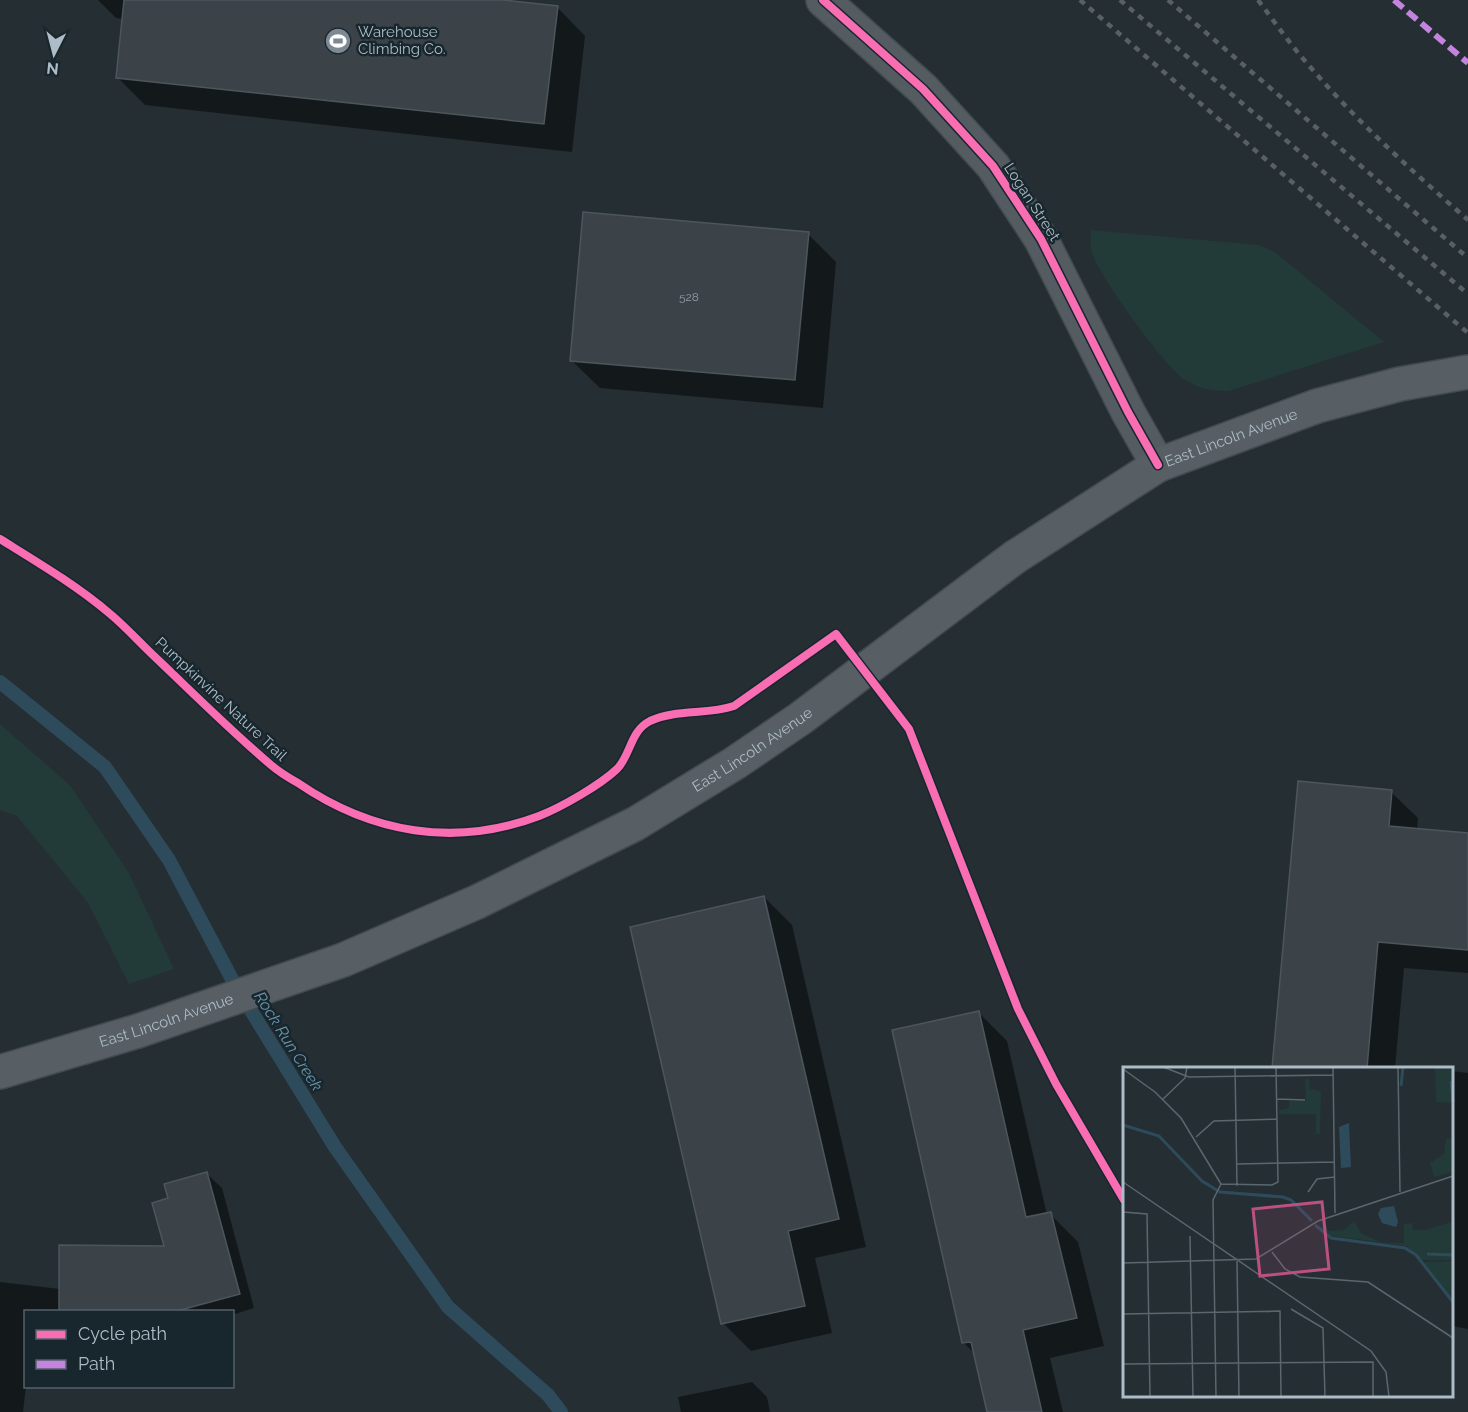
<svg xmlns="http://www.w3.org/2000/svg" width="1468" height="1412" font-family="Raleway,sans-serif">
<rect width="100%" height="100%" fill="#252e33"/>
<!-- green -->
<path fill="#223a38" d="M 1091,230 L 1259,245 L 1275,252 L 1384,342 L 1229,391 C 1212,391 1199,389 1185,380 C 1166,369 1094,270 1091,249 C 1090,243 1091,236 1091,230 Z
M 0,724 L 70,785 L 129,873 L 174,969 L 129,984 L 88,903 L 17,816 L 0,810 Z"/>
<!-- shadow -->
<path fill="#0007" d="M 98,0 L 490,0 L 557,7 L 585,36 L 572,152 L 145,105 L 117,77 L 123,19 L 116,18 Z
M 808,234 L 836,262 L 823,408 L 600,388 L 571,360 Z
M 1299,783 L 1391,792 L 1418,818 L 1417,830 L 1468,835 L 1468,973 L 1404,968 L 1395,1068 L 1273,1068 Z
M 764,897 L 792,925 L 866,1247 L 815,1258 L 832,1333 L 751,1351 L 723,1323 Z
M 979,1013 L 1007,1041 L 1047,1215 L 1050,1214 L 1078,1242 L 1104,1346 L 1050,1358 L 1063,1412 L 989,1412 L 976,1355 L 963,1342 Z
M 1452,1071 L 1468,1073 L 1468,1329 L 1452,1326 Z
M 207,1174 L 222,1188 L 254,1308 L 232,1315 L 232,1312 L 26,1312 L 26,1386 L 23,1412 L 0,1412 L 0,1282 L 60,1289 L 166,1247 L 170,1199 Z
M 752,1382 L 767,1397 L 770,1412 L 681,1412 L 678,1397 Z"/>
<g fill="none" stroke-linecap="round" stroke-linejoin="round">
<!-- stream -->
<path stroke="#2e4b5c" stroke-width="14" d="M 0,682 L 105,767 L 169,860 L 234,983 L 335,1147 L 448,1307 L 548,1395 L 561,1412"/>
</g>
<!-- building -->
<path fill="#3c4348" stroke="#4c565c" stroke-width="1.5" d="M 124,0 L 503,0 L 558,6 L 544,124 L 116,78 Z
M 583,212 L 809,232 L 795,380 L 570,361 Z
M 1298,781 L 1392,790 L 1389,826 L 1468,833 L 1468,950 L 1378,942 L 1367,1068 L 1272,1068 Z
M 764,896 L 839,1219 L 788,1231 L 805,1306 L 721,1324 L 630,927 Z
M 979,1011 L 1026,1217 L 1051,1212 L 1077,1318 L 1023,1330 L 1042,1412 L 987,1412 L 971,1342 L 962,1343 L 892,1030 Z
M 207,1172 L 240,1294 L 177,1311 L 59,1311 L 59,1245 L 164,1246 L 152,1203 L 168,1198 L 164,1184 Z"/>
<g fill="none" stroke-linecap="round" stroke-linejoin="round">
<!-- minor casing -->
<g stroke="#424a4e" stroke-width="36">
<path id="minor" d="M 823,0 L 923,89 L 993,166 L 1041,239 L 1128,412 L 1158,465"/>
</g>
<!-- major casing -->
<g stroke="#424b50" stroke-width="36">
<g id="major">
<path id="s1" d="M 0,1072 L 138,1031 L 343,960 L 477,902 L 635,824 L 735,763 L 801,718 L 1015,557 L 1158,465 L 1317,406 L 1400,384 L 1468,372"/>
</g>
</g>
<!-- minor -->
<use href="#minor" stroke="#545c62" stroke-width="33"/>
<!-- major -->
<use href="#major" stroke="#575f64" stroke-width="33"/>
<!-- rail -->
<path stroke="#586065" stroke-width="4.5" stroke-dasharray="6 6" stroke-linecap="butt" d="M 1080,0 L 1468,333
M 1120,0 L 1468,294
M 1168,0 L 1468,258
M 1258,0 C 1274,21 1289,43 1306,62 C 1355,120 1411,170 1468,220"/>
<!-- quiet -->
<path stroke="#c483df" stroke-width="6" stroke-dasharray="12 6" stroke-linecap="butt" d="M 1394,0 L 1468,63"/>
<!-- cycleway casing -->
<g stroke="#18262e" stroke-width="11">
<path id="cycleway" d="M 823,0 L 923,89 L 993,166 L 1041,239 L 1128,412 L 1158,465
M 0,539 C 37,562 76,585 109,613 C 125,626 140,643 155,657 C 193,693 231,731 271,765 C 279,772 289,778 298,783 C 371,833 455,848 539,816 C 562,807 600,785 617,769 C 631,755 630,731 650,721 C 676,709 707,715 734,706 L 836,634 L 909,729 L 1018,1009 L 1056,1084 L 1124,1200"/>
</g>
<!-- cycleway -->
<use href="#cycleway" stroke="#f96db3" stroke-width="8"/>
</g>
<!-- icons -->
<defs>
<g id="stadium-disc" transform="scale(1.35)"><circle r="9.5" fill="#7d8a93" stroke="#18262e"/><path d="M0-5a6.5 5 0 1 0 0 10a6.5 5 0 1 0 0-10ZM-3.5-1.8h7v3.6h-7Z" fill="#fff"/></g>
</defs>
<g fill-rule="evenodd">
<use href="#stadium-disc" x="338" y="41"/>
</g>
<g text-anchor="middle" stroke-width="5" stroke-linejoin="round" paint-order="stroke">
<!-- number labels -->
<g font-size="12" fill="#919ea6">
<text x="689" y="301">528</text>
</g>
<!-- poi labels -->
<g font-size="15" fill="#adbcc6" stroke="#18262e" text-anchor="start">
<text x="358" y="37">Warehouse<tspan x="358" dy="17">Climbing Co.</tspan></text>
</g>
<!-- street labels -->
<g font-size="15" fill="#adbcc6" stroke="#18262e">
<text transform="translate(1032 202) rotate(57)" y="5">Logan Street</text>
<text dy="5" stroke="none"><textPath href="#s1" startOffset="1396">East Lincoln Avenue</textPath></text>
<text transform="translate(221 699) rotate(43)" y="5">Pumpkinvine Nature Trail</text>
<text dy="5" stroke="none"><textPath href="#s1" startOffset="822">East Lincoln Avenue</textPath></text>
<text dy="5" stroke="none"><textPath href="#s1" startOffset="174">East Lincoln Avenue</textPath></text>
</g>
<!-- water labels -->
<g font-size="16" font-style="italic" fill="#6b96ac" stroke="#18262e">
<text transform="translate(289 1041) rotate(58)" y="6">Rock Run Creek</text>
</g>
</g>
<!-- overview -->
<g transform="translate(1123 1067)">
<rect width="330" height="330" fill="#252e33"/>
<path d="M 312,0 L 330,0 L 330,36 L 313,35 ZM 182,12 L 186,12 L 187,22 L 198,24 L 197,67 L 187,67 L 193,66 L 193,47 L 156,47 L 156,43 L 166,41 L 166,34 L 183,34 ZM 330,70 L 330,105 L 311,110 L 307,96 L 321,87 L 323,72 ZM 231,154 L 238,166 L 257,175 L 281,176 L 281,157 L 289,156 L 290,163 L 301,163 L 330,155 L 330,193 L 298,193 L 283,179 L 204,168 L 193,157 L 207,164 L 221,163 ZM 330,194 L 330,233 L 299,195 Z" fill="#223a38"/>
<path d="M 226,56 L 228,100 L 218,101 L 216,60 ZM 271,139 L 275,155 L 273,160 L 259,156 L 255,147 L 258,141 Z" fill="#2e4b5c"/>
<path fill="none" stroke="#2e4b5c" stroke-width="3" d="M 328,14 L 330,35M 278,19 L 280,0M 0,58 L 36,69 L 79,114 L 97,125 L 160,130 L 168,133 L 189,154M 192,158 L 208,171 L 282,181 L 293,188 L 330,235M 304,187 L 330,188"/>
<path fill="none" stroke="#5b676e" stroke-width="1.5" d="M 40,0 L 66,10 L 210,8M 112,0 L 114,119M 210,0 L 212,146M 275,0 L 277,125M 0,2 L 32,25 L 58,51 L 98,117M 40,32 L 62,11 L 64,0M 154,32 L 182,33M 73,70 L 91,54 L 154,52M 114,97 L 211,95M 0,115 L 248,284 L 263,305 L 266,330M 98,117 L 149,118 L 155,115 L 153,0M 185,125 L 194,112 L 212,110M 0,145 L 24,147 L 27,330M 67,169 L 70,330M 149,185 L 162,202 L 177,210 L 245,215 L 330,271M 114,194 L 116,330M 0,196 L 133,192 L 195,154 L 330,109M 168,242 L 200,261 L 202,330M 0,247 L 157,244 L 158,330M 0,297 L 250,295 L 250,330M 93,330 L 90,133 L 98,117"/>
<path fill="#bb5180" fill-opacity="0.15" stroke="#bb5180" stroke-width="3" d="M 199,135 L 206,202 L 137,209 L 130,142 Z"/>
<rect width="330" height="330" fill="none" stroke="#adbcc6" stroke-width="3"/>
</g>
<!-- legend -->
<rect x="24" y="1310" width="210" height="78" fill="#18262e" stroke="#54626b" stroke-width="1.5"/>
<rect x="36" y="1330" width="30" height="9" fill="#f96db3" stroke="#54626b" stroke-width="1.5"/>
<text x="78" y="1340" font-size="18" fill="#adbcc6">Cycle path</text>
<rect x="36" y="1360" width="30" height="9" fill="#c483df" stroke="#54626b" stroke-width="1.5"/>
<text x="78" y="1370" font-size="18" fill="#adbcc6">Path</text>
<!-- north arrow -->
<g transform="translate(54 54) rotate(186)" stroke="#18262e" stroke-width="4.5" paint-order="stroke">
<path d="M0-4.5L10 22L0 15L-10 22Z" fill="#adbcc6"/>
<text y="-9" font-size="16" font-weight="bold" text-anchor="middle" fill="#adbcc6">N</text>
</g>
</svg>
